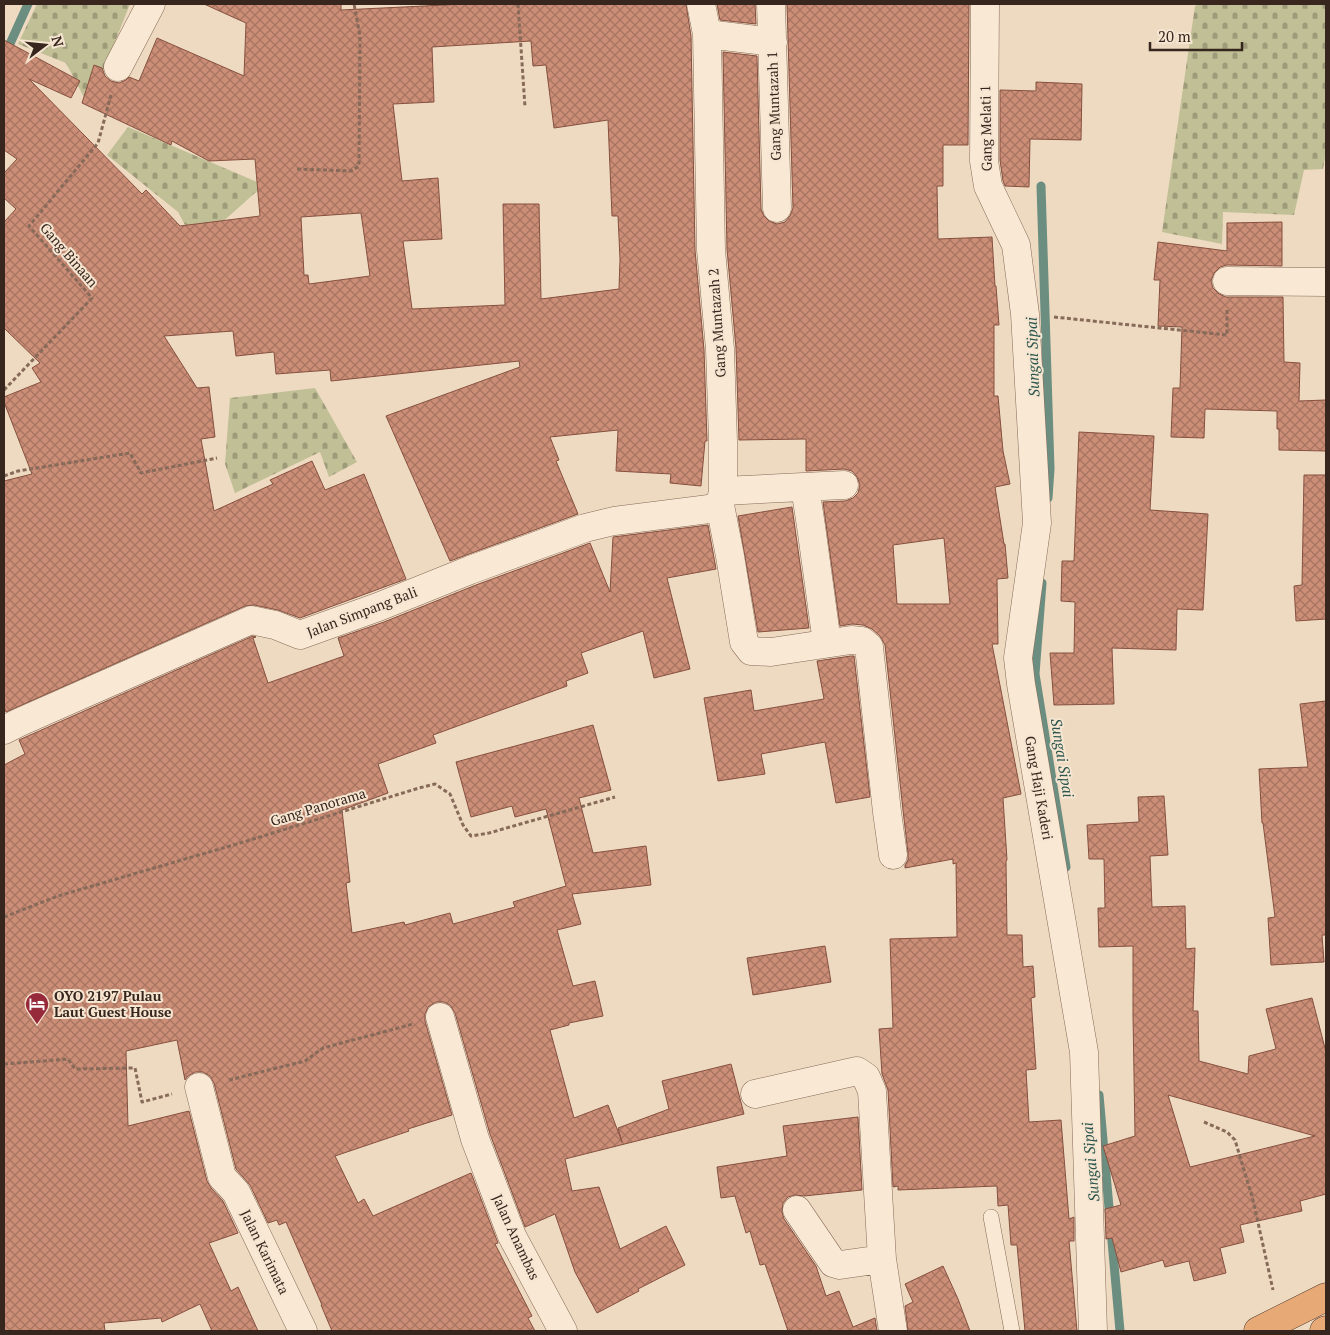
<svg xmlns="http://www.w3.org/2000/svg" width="1330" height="1335" font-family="'PT Serif',serif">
<defs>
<pattern id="cemetery-stones" width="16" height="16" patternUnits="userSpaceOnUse" patternTransform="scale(1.25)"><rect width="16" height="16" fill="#c0bf95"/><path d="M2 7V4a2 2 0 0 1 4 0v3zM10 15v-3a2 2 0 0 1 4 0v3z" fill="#9d9b79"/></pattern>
<pattern id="building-cross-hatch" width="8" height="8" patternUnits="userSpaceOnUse" patternTransform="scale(1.25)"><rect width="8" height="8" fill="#cc8e77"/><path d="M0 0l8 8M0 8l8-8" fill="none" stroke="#a67461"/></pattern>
</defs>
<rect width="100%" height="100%" fill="#eedac1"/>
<!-- cemetery -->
<path fill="url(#cemetery-stones)" d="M 37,4 L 130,4 L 89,107 L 66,63 L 18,44 Z
M 1199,4 L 1326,4 L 1326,152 L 1323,169 L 1304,170 L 1294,215 L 1223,212 L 1222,244 L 1162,232 L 1195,6 Z
M 128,127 L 264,185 L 210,233 L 192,238 L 178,212 L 107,155 Z
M 315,388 L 357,462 L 329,477 L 320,452 L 235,493 L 225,464 L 230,398 Z"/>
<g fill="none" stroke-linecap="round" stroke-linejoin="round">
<!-- stream -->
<path stroke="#6b8e80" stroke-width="9" d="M 4,57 L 28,4
M 1041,186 L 1050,469 L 1048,498
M 1042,583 L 1035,674 L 1066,867
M 1099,1095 L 1120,1331"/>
</g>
<!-- building -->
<path fill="url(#building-cross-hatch)" stroke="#86503f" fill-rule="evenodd" d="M 204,4 L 341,4 L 341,10 L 465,4 L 686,4 L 691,36 L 695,250 L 704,350 L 707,441 L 705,441 L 701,486 L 670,483 L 671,474 L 616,471 L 618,430 L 550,437 L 559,460 L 556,461 L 578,514 L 450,561 L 386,416 L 520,367 L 519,361 L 331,381 L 330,370 L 276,374 L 274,352 L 236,356 L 233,331 L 164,336 L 197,388 L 209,387 L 215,437 L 201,439 L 214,511 L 273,484 L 270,480 L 312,461 L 325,490 L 364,474 L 406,579 L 300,618 L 278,610 L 254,605 L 245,606 L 6,712 L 4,707 L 4,481 L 32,474 L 4,402 L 4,397 L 41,382 L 32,368 L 40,363 L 4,328 L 4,222 L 16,209 L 4,198 L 4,173 L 17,159 L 4,150 L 4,40 L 80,81 L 71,98 L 29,79 L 142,194 L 146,190 L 180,226 L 260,216 L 255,159 L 209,161 L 172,141 L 171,145 L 82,103 L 94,65 L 102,68 L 105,76 L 111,81 L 119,83 L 126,80 L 129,77 L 139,81 L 157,38 L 244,76 L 246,23 ZM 531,41 L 533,66 L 546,65 L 554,128 L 608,120 L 612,216 L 618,216 L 620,259 L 619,289 L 541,299 L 539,204 L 503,204 L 505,305 L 412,309 L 403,241 L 442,239 L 438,178 L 402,181 L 393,104 L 434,102 L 432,47 ZM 361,213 L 370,276 L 309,284 L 308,275 L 304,275 L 301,217 Z
M 717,4 L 755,4 L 756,24 L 720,20 Z
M 787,4 L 969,4 L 968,145 L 943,145 L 943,186 L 937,186 L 938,239 L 992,237 L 995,286 L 996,286 L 999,325 L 994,325 L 994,396 L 998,396 L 1003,451 L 1010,484 L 995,487 L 1004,544 L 1005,544 L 1008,578 L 997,579 L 998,644 L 992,644 L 1021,794 L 1003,798 L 1007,860 L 1006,861 L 1007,935 L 1022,935 L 1023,967 L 1033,966 L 1035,997 L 1031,998 L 1036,1069 L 1026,1070 L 1029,1122 L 1061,1120 L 1069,1219 L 1074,1217 L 1074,1241 L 1069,1241 L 1077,1331 L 1025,1331 L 1017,1245 L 1011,1245 L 1008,1205 L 998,1206 L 997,1186 L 898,1190 L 898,1186 L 893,1187 L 888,1090 L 882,1074 L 879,1029 L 893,1028 L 890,939 L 957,937 L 956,863 L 953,864 L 953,859 L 905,868 L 905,865 L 908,860 L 908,853 L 903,810 L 885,645 L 880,636 L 872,629 L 863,625 L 852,624 L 840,626 L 823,502 L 845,501 L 853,498 L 858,493 L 860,485 L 857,477 L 852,471 L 844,469 L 806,471 L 806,439 L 739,440 L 736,348 L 727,249 L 723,52 L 757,56 L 761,209 L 764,216 L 769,221 L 777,224 L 785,222 L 790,216 L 793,208 ZM 944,538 L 950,604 L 897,604 L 893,545 Z
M 1036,82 L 1082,84 L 1081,140 L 1030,139 L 1029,187 L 1005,186 L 1003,181 L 1000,160 L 1000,90 L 1036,91 Z
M 1282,222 L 1282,266 L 1227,265 L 1220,267 L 1214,273 L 1211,281 L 1213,288 L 1219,294 L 1226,297 L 1283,297 L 1284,362 L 1300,363 L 1299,401 L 1326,400 L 1326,451 L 1279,450 L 1279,429 L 1277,429 L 1277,411 L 1205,409 L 1204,438 L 1171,437 L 1173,388 L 1180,388 L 1182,327 L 1158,326 L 1160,280 L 1154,280 L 1158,242 L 1227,251 L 1227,223 Z
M 1079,432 L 1154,436 L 1150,510 L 1208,514 L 1203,610 L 1177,609 L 1176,650 L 1112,648 L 1114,704 L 1054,705 L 1050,653 L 1074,653 L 1075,602 L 1061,601 L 1062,561 L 1074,561 Z
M 1304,475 L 1326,475 L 1326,619 L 1296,621 L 1294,586 L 1302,585 Z
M 792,507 L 809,628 L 758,632 L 738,516 Z
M 708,525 L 716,569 L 667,578 L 690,669 L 654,678 L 643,631 L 581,653 L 588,673 L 566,681 L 567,686 L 433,735 L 436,743 L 378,764 L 388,793 L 342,810 L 350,882 L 346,883 L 352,933 L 404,922 L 405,925 L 450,913 L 453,924 L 515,907 L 513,902 L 566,886 L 546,809 L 515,817 L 512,806 L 471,817 L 456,762 L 593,725 L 611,790 L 579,798 L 593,853 L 646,846 L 651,885 L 572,894 L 581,924 L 557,930 L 573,986 L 595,981 L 603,1016 L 569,1023 L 569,1025 L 550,1030 L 574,1118 L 608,1105 L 622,1142 L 618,1128 L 669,1109 L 662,1081 L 731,1064 L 744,1114 L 565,1159 L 572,1191 L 599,1187 L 620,1249 L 666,1226 L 685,1265 L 638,1289 L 639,1291 L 597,1313 L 575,1272 L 555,1214 L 525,1227 L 490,1134 L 455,1013 L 450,1005 L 444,1002 L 436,1002 L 428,1007 L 425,1014 L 425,1021 L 452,1115 L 408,1129 L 409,1131 L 335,1156 L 358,1203 L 364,1199 L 373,1216 L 471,1173 L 498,1243 L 495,1244 L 532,1316 L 528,1318 L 535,1331 L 332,1331 L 321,1305 L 322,1305 L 286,1222 L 279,1225 L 277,1220 L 268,1223 L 250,1185 L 236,1169 L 214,1083 L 210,1076 L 203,1072 L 195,1072 L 188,1076 L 185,1080 L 177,1040 L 126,1051 L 128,1126 L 189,1111 L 207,1181 L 211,1188 L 223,1201 L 238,1233 L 209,1243 L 231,1291 L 238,1287 L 258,1331 L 212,1331 L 200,1304 L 162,1322 L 161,1318 L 104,1323 L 105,1331 L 4,1331 L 4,765 L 25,754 L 19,740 L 253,636 L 256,637 L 253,638 L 268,683 L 344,656 L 338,638 L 384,622 L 476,585 L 590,543 L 610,592 L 613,537 Z
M 851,656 L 854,656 L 870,797 L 836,803 L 825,742 L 761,754 L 765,774 L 718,781 L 704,698 L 751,690 L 754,711 L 824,699 L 817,661 Z
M 1326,701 L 1326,935 L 1322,935 L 1324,962 L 1271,965 L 1268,918 L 1275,917 L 1263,823 L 1262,823 L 1259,769 L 1308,767 L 1300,704 Z
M 1164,796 L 1168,855 L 1150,856 L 1152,907 L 1185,906 L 1186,949 L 1195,948 L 1193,1011 L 1198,1011 L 1199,1061 L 1248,1074 L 1249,1056 L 1276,1049 L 1266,1009 L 1312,998 L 1326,1052 L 1326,1194 L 1300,1201 L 1302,1211 L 1240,1225 L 1244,1242 L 1220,1248 L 1226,1273 L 1194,1281 L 1189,1261 L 1165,1267 L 1163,1260 L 1121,1272 L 1112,1238 L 1106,1239 L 1105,1209 L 1121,1205 L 1103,1146 L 1135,1136 L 1133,1015 L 1133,946 L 1099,947 L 1098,908 L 1105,908 L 1104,859 L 1089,859 L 1087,825 L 1139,822 L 1138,797 ZM 1168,1095 L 1315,1136 L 1190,1167 Z
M 825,946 L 831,982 L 753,995 L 747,958 Z
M 858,1117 L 862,1190 L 804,1196 L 795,1195 L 788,1197 L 783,1203 L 782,1212 L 784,1219 L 816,1266 L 826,1296 L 839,1291 L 853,1327 L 875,1318 L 877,1331 L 788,1331 L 765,1264 L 760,1265 L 750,1231 L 746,1233 L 735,1196 L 721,1198 L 717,1167 L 787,1156 L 783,1126 Z
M 943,1266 L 958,1299 L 970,1331 L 908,1331 L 905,1306 L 913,1302 L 905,1284 Z"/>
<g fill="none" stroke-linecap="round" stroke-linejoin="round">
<!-- service casing -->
<g stroke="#876a59" stroke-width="16">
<path id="service" d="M 991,1217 L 1012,1331"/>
</g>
<!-- minor casing -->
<g stroke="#876a59" stroke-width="29">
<path id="minor" d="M 701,4 L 707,34 L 711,250 L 720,349 L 723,441 L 723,491 L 720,505 L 730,556 L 744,642 L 751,651 L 771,652 L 851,640 L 862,641 L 869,647 L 887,812 L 893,855
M 771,4 L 777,208
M 985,4 L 984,161 L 988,186 L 1016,245 L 1025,314 L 1037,523 L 1018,658 L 1021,684 L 1084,1052 L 1093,1331
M 707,34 L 773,42
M 118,67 L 151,4
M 1227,281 L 1326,282
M 805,487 L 811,526 L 827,643
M 723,491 L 844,485
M 4,730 L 20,722 L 251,620 L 275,625 L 300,635 L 378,607 L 470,570 L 585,528 L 614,521 L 709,509 L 720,505
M 440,1017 L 475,1139 L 512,1236 L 563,1331
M 199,1087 L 222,1177 L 236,1192 L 303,1331
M 755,1094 L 857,1071 L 866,1077 L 872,1091 L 882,1259 L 893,1331
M 797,1210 L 833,1263 L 840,1265 L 882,1259"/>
</g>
<!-- trunk casing -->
<g stroke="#553a2d" stroke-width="29">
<path id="trunk" d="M 1258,1331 L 1326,1297
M 1324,1331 L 1326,1330"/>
</g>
<!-- path -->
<path stroke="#876a59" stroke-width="3" stroke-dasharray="4 2.5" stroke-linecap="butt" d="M 518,4 L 525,107
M 297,169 L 351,171 L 359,166 L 360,36 L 354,4
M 1054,317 L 1227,335 L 1227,309
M 4,390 L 92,298 L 29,226 L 98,143 L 111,95
M 4,476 L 18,471 L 130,453 L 141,473 L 217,458
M 4,917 L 58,896 L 247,841 L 419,788 L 435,784 L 450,794 L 463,825 L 471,836 L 489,833 L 615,797
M 4,1064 L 68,1059 L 75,1069 L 135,1068 L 142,1102 L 172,1094
M 229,1080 L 305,1061 L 323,1048 L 413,1024
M 1204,1122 L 1227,1132 L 1235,1140 L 1253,1200 L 1273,1290"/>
<!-- service -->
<use href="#service" stroke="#f8e8d4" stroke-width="15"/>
<!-- minor -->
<use href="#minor" stroke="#f8e8d4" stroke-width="28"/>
<!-- trunk -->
<use href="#trunk" stroke="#e7aa76" stroke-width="28"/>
</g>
<!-- icons -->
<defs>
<g id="hotel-pin" transform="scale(1.25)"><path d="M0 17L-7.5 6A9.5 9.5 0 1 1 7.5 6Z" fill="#96293a" stroke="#f5e5d1"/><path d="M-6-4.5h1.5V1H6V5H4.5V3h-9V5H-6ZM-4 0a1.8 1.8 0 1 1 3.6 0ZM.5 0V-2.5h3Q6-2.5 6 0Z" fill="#fff"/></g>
</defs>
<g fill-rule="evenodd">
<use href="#hotel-pin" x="37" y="1004"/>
</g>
<g text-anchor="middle" stroke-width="4" stroke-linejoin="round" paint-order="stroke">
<!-- street labels -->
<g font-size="14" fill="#37261d" stroke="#f5e5d1">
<text transform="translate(774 106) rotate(-92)" y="5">Gang Muntazah 1</text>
<text transform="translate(986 128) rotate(-91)" y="5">Gang Melati 1</text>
<text transform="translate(69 255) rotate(49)" y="5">Gang Binaan</text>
<text transform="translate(717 323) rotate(-94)" y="5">Gang Muntazah 2</text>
<text transform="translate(362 612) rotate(-21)" y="5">Jalan Simpang Bali</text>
<text transform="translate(1039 788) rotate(80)" y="5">Gang Haji Kaderi</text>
<text transform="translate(318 807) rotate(-17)" y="5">Gang Panorama</text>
<text transform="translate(516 1237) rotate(65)" y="5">Jalan Anambas</text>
<text transform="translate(265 1252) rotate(64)" y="5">Jalan Karimata</text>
</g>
<!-- poi labels -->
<g font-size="14" font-weight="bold" fill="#37261d" stroke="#f5e5d1" text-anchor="start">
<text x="54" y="1001">OYO 2197 Pulau<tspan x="54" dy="16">Laut Guest House</tspan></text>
</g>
<!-- water labels -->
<g font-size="15" font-style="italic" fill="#2c564d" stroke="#f5e5d1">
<text transform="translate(1033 357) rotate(-92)" y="5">Sungai Sipai</text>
<text transform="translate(1062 758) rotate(81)" y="5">Sungai Sipai</text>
<text transform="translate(1091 1162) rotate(-95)" y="5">Sungai Sipai</text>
</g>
</g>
<!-- border -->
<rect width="1330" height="1335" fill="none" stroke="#37261d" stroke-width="10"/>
<!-- north arrow -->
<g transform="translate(45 45) rotate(74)" stroke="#f5e5d1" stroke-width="4" paint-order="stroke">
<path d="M0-4L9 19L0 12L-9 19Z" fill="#37261d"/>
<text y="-8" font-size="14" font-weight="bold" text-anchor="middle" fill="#37261d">N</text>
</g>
<!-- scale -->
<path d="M1150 42v8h92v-8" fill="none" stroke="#37261d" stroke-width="2.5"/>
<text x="1158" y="42" font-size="15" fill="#37261d" stroke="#f5e5d1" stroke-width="4" paint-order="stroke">20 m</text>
</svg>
